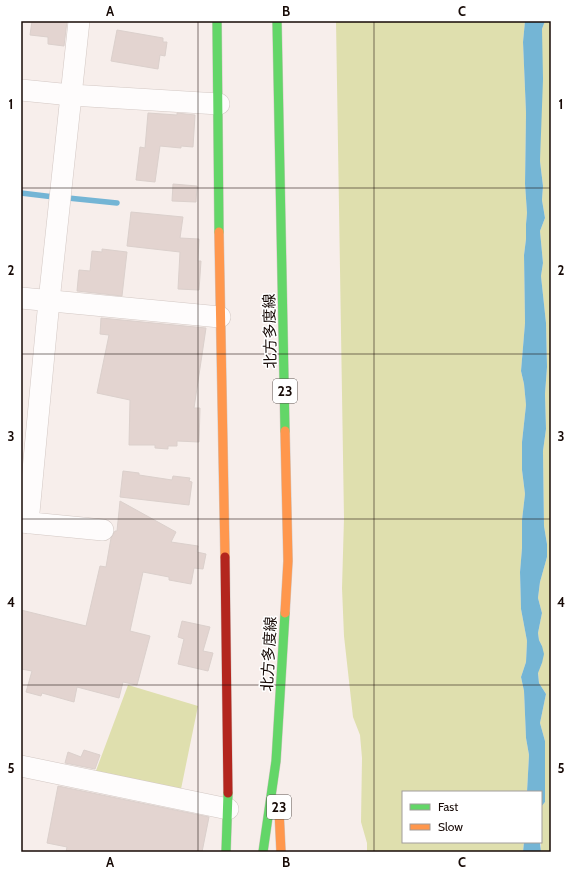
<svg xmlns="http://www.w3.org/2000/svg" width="572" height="873" font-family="Cabin,'Noto Sans JP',sans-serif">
<rect width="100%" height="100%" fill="#f7eeeb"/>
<!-- green -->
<path fill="#dfdfae" d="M 336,21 L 525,21 L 523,42 L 526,113 L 525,184 L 527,213 L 526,224 L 526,239 L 524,255 L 525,323 L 521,371 L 524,384 L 526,405 L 522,442 L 522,470 L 525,494 L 522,520 L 522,548 L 520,572 L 521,609 L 527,641 L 526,662 L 521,677 L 524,691 L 526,738 L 529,755 L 527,792 L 403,792 L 403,842 L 524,842 L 523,852 L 367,852 L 367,843 L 361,822 L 362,758 L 360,735 L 353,717 L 344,636 L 342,588 L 344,518 Z
M 545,21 L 551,21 L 551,852 L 541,852 L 541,807 L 545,802 L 545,741 L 540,723 L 546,694 L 539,683 L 538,672 L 542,663 L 542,646 L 539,640 L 538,633 L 542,613 L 538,598 L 540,582 L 547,557 L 547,544 L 544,526 L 543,451 L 546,429 L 545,394 L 547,367 L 546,323 L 541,276 L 543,263 L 540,231 L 545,218 L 542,200 L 543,186 L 540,161 L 542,29 Z
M 128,685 L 198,706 L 180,794 L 94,776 Z"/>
<!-- water -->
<path fill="#74b5d5" d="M 525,21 L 545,21 L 542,29 L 543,79 L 540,161 L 543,186 L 542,200 L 545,218 L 540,231 L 543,263 L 541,276 L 546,323 L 547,367 L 545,394 L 546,429 L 543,451 L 544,526 L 547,544 L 547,557 L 540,582 L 538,598 L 542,613 L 538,633 L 539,640 L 542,646 L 544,654 L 542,663 L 538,673 L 539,683 L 546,694 L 540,723 L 545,741 L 545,802 L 541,807 L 541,792 L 527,792 L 529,755 L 526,738 L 524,691 L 521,677 L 526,662 L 527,641 L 521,609 L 520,572 L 522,548 L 522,520 L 525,494 L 522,470 L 522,442 L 526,405 L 524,384 L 521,371 L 525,323 L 524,255 L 526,239 L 526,224 L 527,213 L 525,184 L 526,113 L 523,42 Z
M 524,842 L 540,842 L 541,852 L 523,852 Z"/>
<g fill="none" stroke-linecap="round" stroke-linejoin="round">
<!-- stream -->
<path stroke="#74b5d5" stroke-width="5.5" d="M 21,193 L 54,197 L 54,198
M 68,198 L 117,203"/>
</g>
<!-- building -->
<path fill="#e3d4d0" stroke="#dbd0cc" d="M 32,21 L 67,21 L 64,46 L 48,44 L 48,37 L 30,35 Z
M 117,30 L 163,38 L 163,42 L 167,42 L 165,56 L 160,55 L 158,69 L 111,61 Z
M 148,113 L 177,115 L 177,113 L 195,115 L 193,147 L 181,146 L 181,148 L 160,146 L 155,182 L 136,180 L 140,147 L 145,148 Z
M 173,184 L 197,186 L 196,202 L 172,201 Z
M 131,212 L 183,217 L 180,238 L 199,239 L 198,261 L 201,261 L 199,290 L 178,289 L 180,252 L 127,246 Z
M 102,249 L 127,252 L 122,296 L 77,291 L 79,270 L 90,271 L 92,251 L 102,252 Z
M 101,318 L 206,328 L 194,408 L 200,408 L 199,442 L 177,441 L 177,446 L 168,446 L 168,449 L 155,448 L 155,445 L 129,445 L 130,400 L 97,393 L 109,335 L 100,334 Z
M 123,471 L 139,473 L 139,475 L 172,480 L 173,476 L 190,478 L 189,481 L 192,482 L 189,505 L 120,497 Z
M 120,501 L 176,532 L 171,542 L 198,546 L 197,552 L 206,554 L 203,569 L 194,568 L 191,584 L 169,580 L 169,577 L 143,572 L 130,631 L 150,636 L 137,685 L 123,682 L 119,698 L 77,687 L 74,702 L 42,693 L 41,696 L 26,692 L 32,671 L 21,669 L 21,610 L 86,626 L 100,566 L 106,567 L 111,538 L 115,531 L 117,531 Z
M 182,621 L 210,627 L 203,651 L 213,653 L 208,671 L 178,664 L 184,639 L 178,637 Z
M 84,750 L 100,755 L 95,769 L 65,763 L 68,752 L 81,757 Z
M 58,786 L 209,817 L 202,852 L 66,852 L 67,847 L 47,843 Z"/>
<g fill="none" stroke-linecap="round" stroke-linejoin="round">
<!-- street casing -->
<g stroke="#d3c8c4" stroke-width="22">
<path id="street" d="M 21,90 L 71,95 L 219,104
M 21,298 L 220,317
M 21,522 L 103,530
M 28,523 L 49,301 L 79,21
M 21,766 L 228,809"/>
</g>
<!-- fast casing -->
<g stroke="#d3c8c4" stroke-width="10">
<path id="fast" d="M 217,21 L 219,232
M 277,21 L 285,431
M 226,852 L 228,793
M 263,852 L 276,761 L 285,613"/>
</g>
<!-- slow casing -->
<g stroke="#d3c8c4" stroke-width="10">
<path id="slow" d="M 219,232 L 225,557
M 285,613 L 288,561 L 285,431
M 279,810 L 281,852"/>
</g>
<!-- jam casing -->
<g stroke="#d3c8c4" stroke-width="10">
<path id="jam" d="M 225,557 L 228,793"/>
</g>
<!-- street -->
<use href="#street" stroke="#fefcfc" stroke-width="21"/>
<!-- fast -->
<use href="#fast" stroke="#63d668" stroke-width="9"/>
<!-- slow -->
<use href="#slow" stroke="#ff974d" stroke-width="9"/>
<!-- jam -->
<use href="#jam" stroke="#b3261e" stroke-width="9"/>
</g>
<!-- grid -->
<path fill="none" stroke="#170a06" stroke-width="1" stroke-opacity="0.55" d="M 198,21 L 198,852M 374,21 L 374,852M 21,188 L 551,188M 21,354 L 551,354M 21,519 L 551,519M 21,685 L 551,685"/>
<g text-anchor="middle" stroke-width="3" stroke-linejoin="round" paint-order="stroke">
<!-- shield labels -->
<g fill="#fff" stroke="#5d5451" stroke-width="1">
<rect x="273" y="379" width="24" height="24" rx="3"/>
<rect x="267" y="795" width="24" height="24" rx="3"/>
</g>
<g font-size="14" font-weight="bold" fill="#170a06">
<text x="285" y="396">23</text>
<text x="279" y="812">23</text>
</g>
<!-- street labels -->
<g font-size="15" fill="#170a06" stroke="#fff">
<text transform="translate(270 331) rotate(-91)" y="5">北方多度線</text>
<text transform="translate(269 654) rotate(-87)" y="5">北方多度線</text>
</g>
</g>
<!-- border -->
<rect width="572" height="873" fill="none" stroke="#ffffff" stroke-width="44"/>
<!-- legend -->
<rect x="402" y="791" width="140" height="52" fill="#ffffff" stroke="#a29d9b"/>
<rect x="410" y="804" width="20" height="6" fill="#63d668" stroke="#a29d9b"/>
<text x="438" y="811" font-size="12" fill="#170a06">Fast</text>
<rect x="410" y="824" width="20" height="6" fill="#ff974d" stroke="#a29d9b"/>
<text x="438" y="831" font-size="12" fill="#170a06">Slow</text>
<rect x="22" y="22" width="528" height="829" fill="none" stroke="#170a06" stroke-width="1.5"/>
<g font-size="13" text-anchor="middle" font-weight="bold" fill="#170a06">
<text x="110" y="16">A</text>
<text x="286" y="16">B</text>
<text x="462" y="16">C</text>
<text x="11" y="109">1</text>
<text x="561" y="109">1</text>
<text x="11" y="275">2</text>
<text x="561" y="275">2</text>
<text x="11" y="441">3</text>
<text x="561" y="441">3</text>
<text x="11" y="607">4</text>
<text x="561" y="607">4</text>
<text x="11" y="773">5</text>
<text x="561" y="773">5</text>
<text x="110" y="867">A</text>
<text x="286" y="867">B</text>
<text x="462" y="867">C</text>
</g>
</svg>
